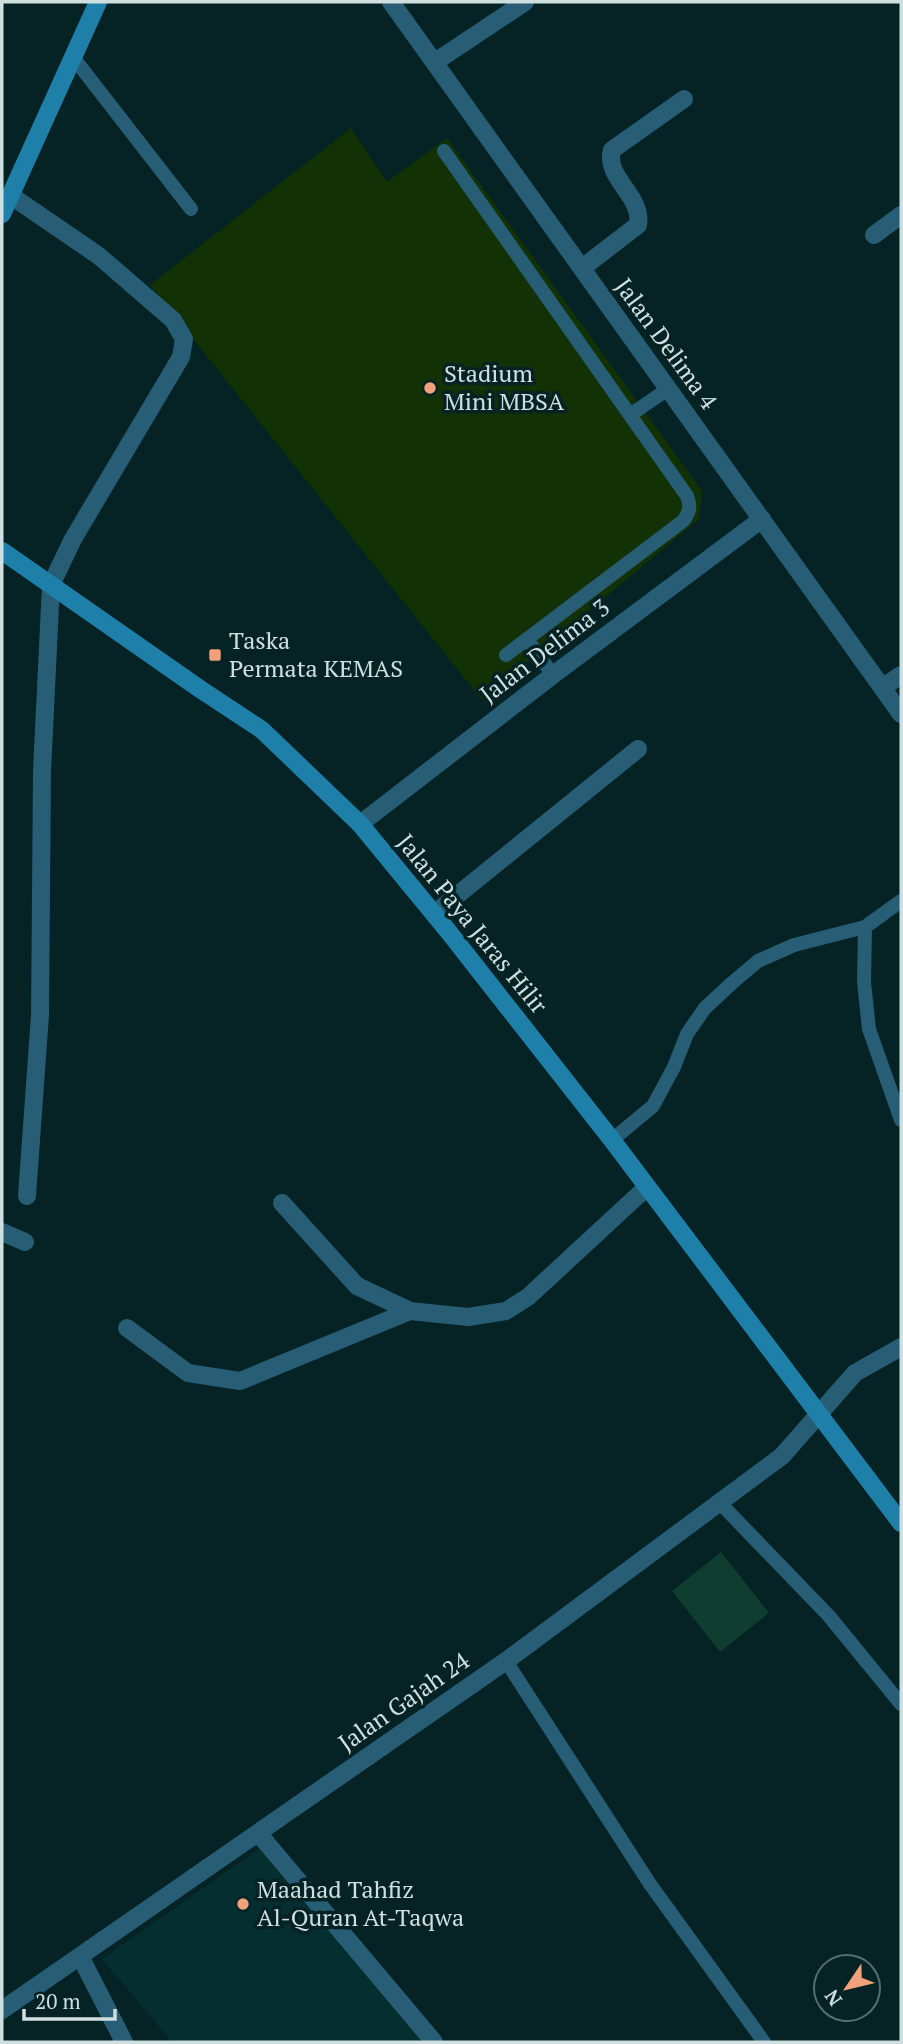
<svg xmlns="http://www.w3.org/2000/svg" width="903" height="2044" font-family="'PT Serif',serif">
<rect width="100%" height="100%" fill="#052224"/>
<!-- built -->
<path fill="#042e30" d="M 259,1849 L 422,2042 L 172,2042 L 102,1959 Z"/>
<!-- green -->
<path fill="#123206" d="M 351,128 L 387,182 L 447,138 L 702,491 L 699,519 L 482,700 L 150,285 Z"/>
<!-- building -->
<path fill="#0f3e30" d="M 721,1552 L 769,1613 L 720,1652 L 672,1591 Z"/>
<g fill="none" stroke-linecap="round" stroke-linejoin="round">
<!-- lane -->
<path stroke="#275d75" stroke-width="14" d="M 73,57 L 191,209
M 444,151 L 687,496 C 691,506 690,512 683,521 L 506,655
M 630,415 L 668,389
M 527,639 L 553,675
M 865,927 L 864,982 L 869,1029 L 901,1120
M 612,1140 L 653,1106 L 674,1067 L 687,1034 L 705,1008 L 732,983 L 758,961 L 794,945 L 865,927 L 901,901
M 720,1503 L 829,1616 L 901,1704
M 506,1661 L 650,1884 L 764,2042"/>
<!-- street -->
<path stroke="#275d75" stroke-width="18" d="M 391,2 L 901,714
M 435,62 L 525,2
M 10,195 L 99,256 L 173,320 L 184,339 L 181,357 L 73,539 L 51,585 L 42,771 L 40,1015 L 27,1196
M 874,235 L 901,215
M 582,268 L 638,225 C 643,195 604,178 612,150 L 684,99
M 882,688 L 901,675
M 360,824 L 553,675 L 762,519
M 434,914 L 638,749
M 282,1203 L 357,1286 L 410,1311 L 468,1317 L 506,1311 L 528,1297 L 647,1187
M 2,1232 L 25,1242
M 127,1328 L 188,1373 L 240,1381 L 410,1311
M 258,1833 L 434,2042
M 80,1956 L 124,2042
M 2,2010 L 506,1661 L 782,1456 L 855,1373 L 901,1347"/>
<!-- secondary -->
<path stroke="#1e80a8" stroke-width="18" d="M 2,214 L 98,2
M 2,551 L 200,689 L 262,730 L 360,824 L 448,931 L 612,1140 L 901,1523"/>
</g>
<!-- markers -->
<g fill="#f1a27b" stroke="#052224" stroke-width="2.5">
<circle cx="430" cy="388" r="7"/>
<rect x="208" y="648" width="14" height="14" rx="3.5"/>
<circle cx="243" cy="1904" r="7"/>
</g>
<g text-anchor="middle" stroke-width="7" stroke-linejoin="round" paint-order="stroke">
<!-- street labels -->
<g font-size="24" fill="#cfdfdf" stroke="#052224">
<text transform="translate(666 344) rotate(54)" y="8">Jalan Delima 4</text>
<text transform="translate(545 651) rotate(-37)" y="8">Jalan Delima 3</text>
<text transform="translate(472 924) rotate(51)" y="8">Jalan Paya Jaras Hilir</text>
<text transform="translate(404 1702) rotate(-35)" y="8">Jalan Gajah 24</text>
</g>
<!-- poi labels -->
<g font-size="24" fill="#cfdfdf" stroke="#052224" text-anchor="start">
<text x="444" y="382">Stadium<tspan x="444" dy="28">Mini MBSA</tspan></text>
<text x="229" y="649">Taska<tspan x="229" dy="28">Permata KEMAS</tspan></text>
<text x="257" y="1898">Maahad Tahfiz<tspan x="257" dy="28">Al-Quran At-Taqwa</tspan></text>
</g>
</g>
<!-- border -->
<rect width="903" height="2044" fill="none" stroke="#cfdfdf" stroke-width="7"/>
<!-- north arrow -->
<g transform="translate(847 1988) rotate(235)"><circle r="33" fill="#052224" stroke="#566e6f" stroke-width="2"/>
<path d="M0-5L12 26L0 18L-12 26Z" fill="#f1a27b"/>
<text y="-10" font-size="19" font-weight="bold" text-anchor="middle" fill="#cfdfdf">N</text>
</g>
<!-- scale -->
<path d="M24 2009v10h91v-10" fill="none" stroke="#cfdfdf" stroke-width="3.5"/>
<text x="35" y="2009" font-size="21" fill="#cfdfdf" stroke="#052224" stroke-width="5" paint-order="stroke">20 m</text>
</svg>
